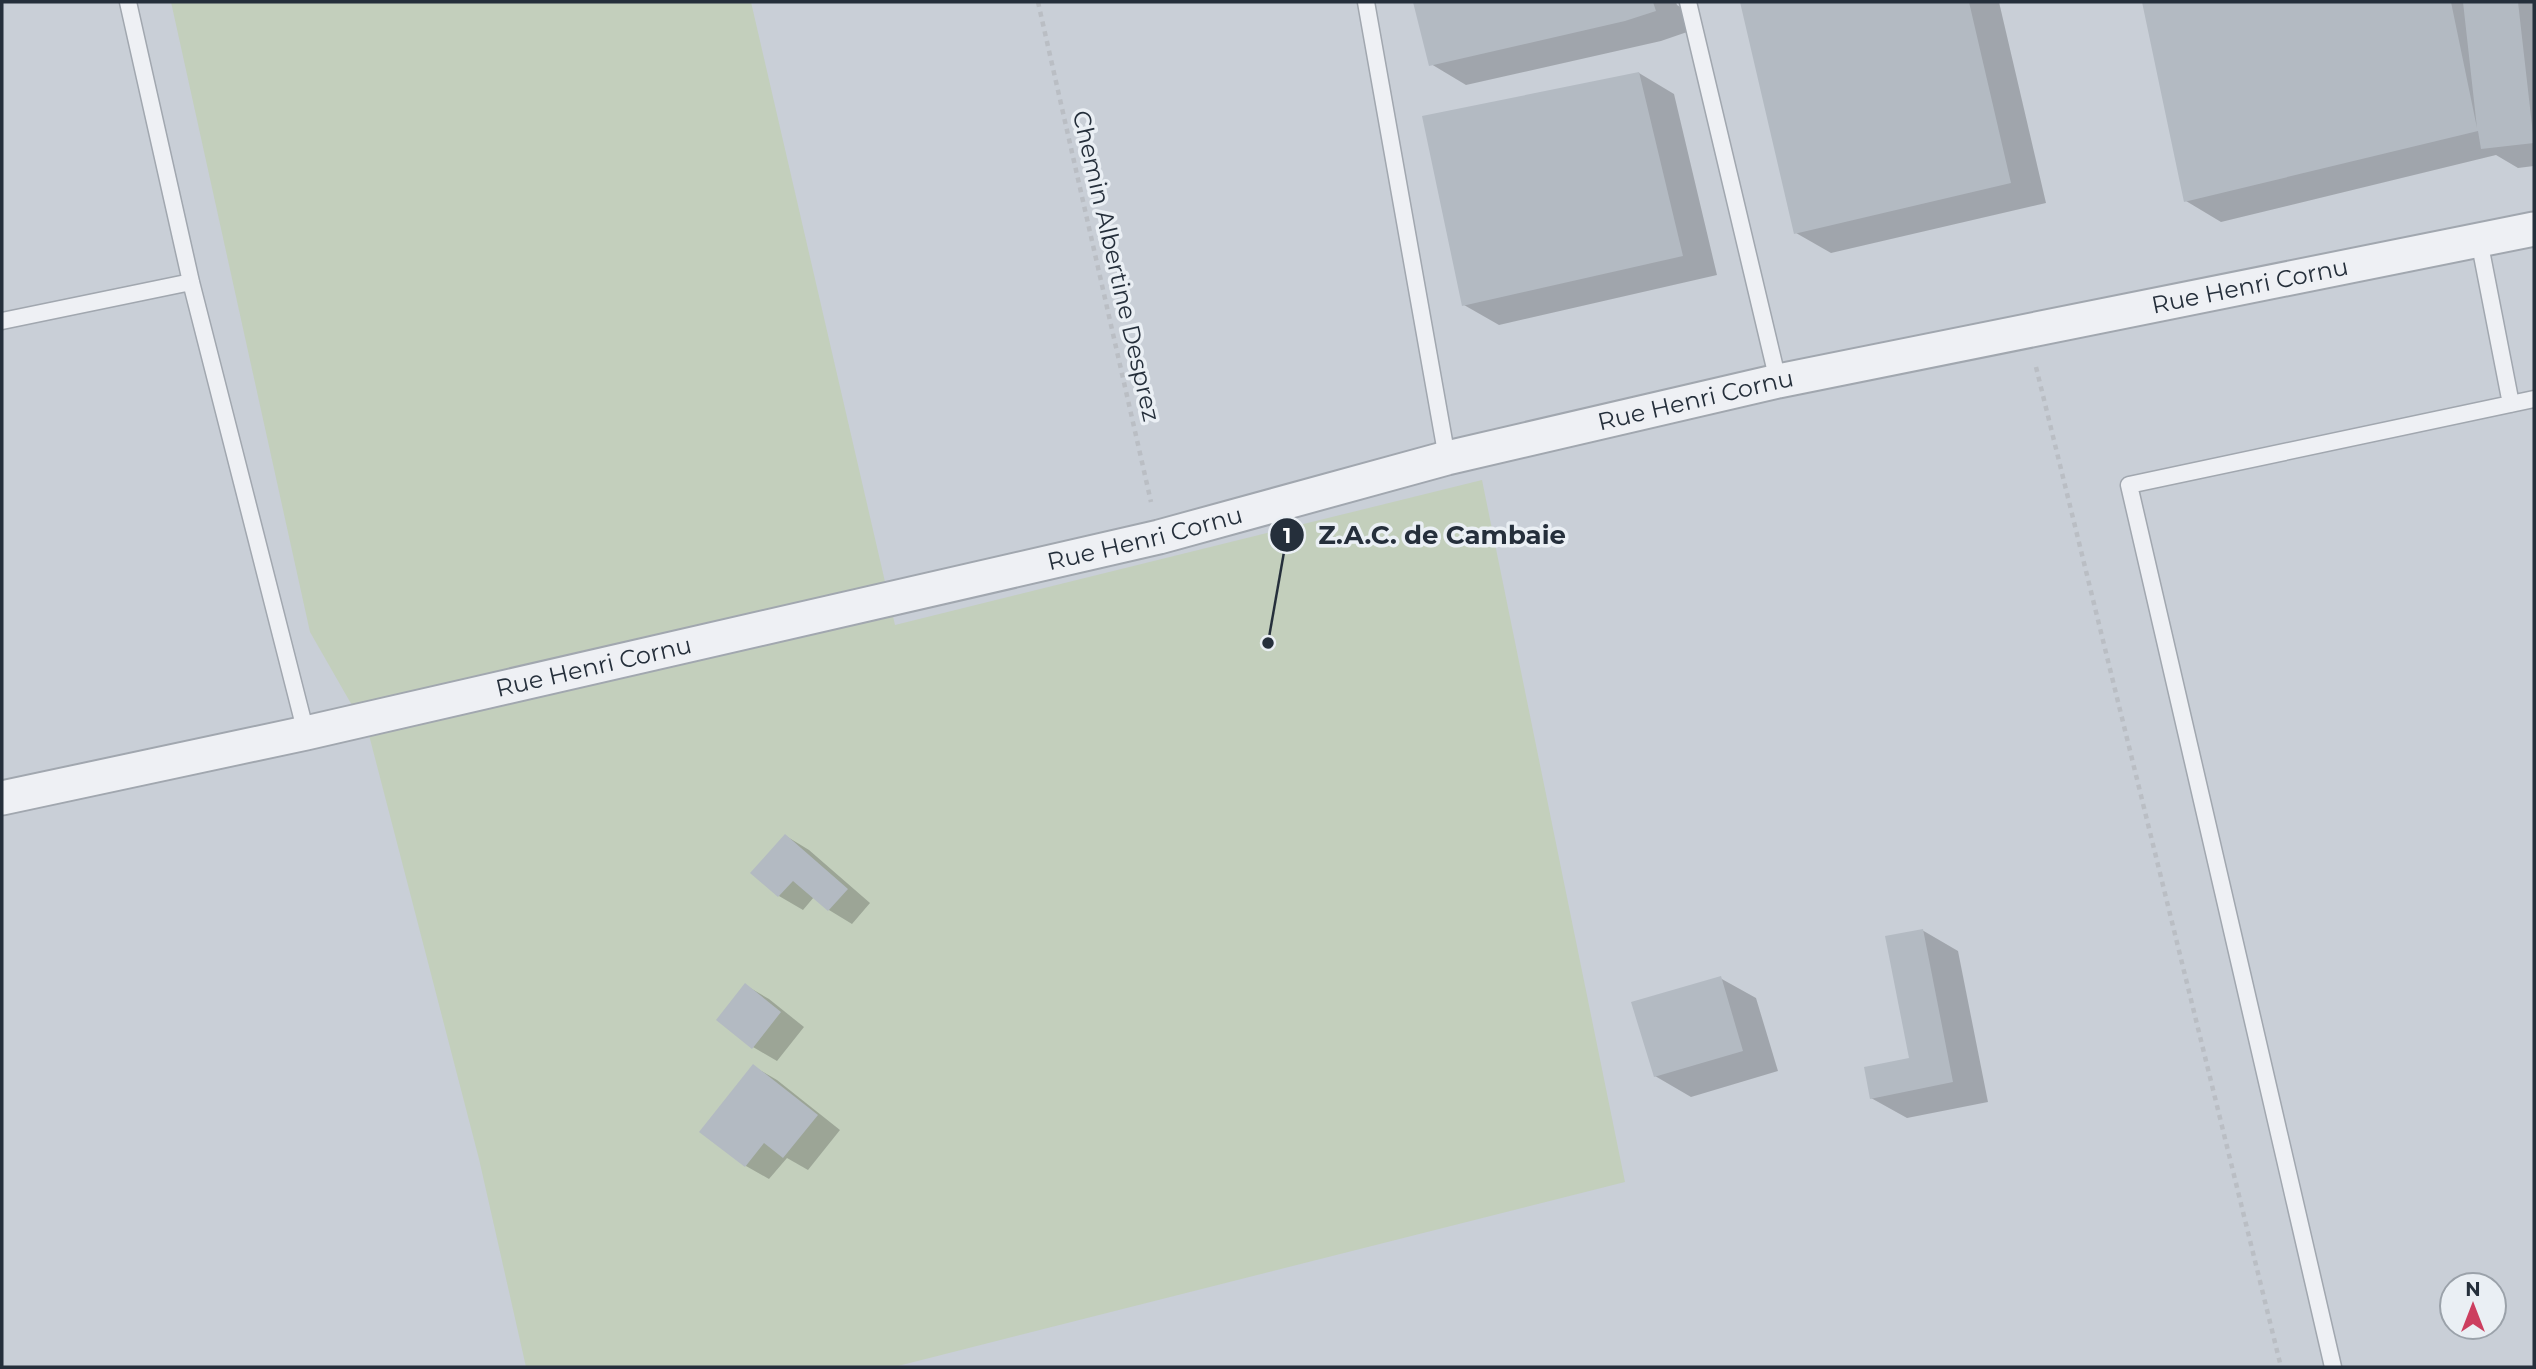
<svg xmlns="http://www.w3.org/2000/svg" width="2536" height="1369" font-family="Montserrat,sans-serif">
<rect width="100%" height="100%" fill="#dbe0e6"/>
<!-- built -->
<path fill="#c9cfd7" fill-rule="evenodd" d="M 2,2 L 2534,2 L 2534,1367 L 2,1367 ZM 2452,1285 L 2494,1285 L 2494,1327 L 2452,1327 Z"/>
<!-- green -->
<path fill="#c3cfbc" d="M 171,2 L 751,2 L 895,625 L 1482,480 L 1625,1182 L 894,1367 L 526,1367 L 479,1159 L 369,735 L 310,632 Z"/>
<!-- shadow -->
<path fill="#0003" d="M 1415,2 L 1676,2 L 1677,5 L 1685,10 L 1690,31 L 1661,41 L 1466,85 L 1431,64 Z
M 1742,2 L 1999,2 L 2046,203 L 1831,253 L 1796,233 Z
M 2144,2 L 2534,2 L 2534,166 L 2518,168 L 2496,155 L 2221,222 L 2186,201 Z
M 1639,73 L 1674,94 L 1717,275 L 1499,325 L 1464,305 Z
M 786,836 L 809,850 L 870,903 L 852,924 L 829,910 L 814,897 L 803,910 L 779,896 Z
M 1922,930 L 1958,951 L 1988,1102 L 1907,1118 L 1871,1098 L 1911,1059 Z
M 1720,978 L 1756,998 L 1778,1071 L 1691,1097 L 1655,1076 Z
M 745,985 L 769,999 L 804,1027 L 777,1061 L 753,1047 Z
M 753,1066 L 777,1080 L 840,1130 L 808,1170 L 787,1158 L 769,1179 L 746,1166 Z"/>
<!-- building -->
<path fill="#b3bac2" d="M 1413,2 L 1653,2 L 1656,11 L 1625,21 L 1429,66 Z
M 1740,2 L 1969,2 L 2011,183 L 1794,234 Z
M 2142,2 L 2451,2 L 2477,128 L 2463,2 L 2518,2 L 2534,143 L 2481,149 L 2478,131 L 2184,202 Z
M 1639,72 L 1683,256 L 1462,306 L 1422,116 Z
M 785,834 L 848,889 L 828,911 L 793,881 L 778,897 L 750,873 Z
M 1923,929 L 1953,1082 L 1870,1099 L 1864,1067 L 1909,1058 L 1885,936 Z
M 1721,976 L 1743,1051 L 1654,1077 L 1631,1002 Z
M 745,983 L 781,1012 L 752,1049 L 716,1020 Z
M 753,1064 L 818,1115 L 783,1158 L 764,1143 L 745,1167 L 699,1132 Z"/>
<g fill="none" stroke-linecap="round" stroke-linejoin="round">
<!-- service casing -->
<g stroke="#a1a7af" stroke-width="19">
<path id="service" d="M 128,2 L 191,282 L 306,733
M 1366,2 L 1447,458
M 1688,2 L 1778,381
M 2479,240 L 2511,404
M 2,321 L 191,282
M 2333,1367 L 2129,485 L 2534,399"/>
</g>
<!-- minor casing -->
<g stroke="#a1a7af" stroke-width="37">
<g id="minor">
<path id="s1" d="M 2,798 L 306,733 L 1159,537 L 1447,458 L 1778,381 L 2534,229"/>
</g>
</g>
<!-- path -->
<path stroke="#babec4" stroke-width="4.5" stroke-dasharray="5 5" stroke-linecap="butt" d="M 1038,2 L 1151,502
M 2036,367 L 2281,1367"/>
<!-- service -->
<use href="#service" stroke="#eef0f4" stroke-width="16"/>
<!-- minor -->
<use href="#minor" stroke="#eef0f4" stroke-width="33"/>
</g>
<g text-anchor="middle" stroke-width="7" stroke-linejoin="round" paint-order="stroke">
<!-- street labels -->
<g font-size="24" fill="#252f3b" stroke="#eaeff4">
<text transform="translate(1116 266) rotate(77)" y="8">Chemin Albertine Desprez</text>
<text dy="8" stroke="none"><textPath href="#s1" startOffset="2306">Rue Henri Cornu</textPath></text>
<text dy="8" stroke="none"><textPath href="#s1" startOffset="1740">Rue Henri Cornu</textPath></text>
<text dy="8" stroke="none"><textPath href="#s1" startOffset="1172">Rue Henri Cornu</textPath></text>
<text dy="8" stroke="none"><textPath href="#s1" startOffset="606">Rue Henri Cornu</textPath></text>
</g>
</g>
<!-- callouts -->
<path fill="none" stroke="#252f3b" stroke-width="2.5" d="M1268 643L1287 535"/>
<g fill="#252f3b" stroke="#eaeff4" stroke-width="2.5">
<circle cx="1268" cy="643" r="7"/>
<circle cx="1287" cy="535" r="18"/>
</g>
<g font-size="21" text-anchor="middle" font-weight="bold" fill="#fff">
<text x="1287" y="543">1</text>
</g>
<g font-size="26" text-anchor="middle" font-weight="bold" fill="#252f3b" stroke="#eaeff4" stroke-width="7" stroke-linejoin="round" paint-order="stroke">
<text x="1442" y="544">Z.A.C. de Cambaie</text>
</g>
<!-- border -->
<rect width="2536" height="1369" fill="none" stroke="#252f3b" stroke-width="7"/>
<!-- north arrow -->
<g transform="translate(2473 1306)"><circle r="33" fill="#eaeff4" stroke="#9ba2aa" stroke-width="2"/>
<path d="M0-5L12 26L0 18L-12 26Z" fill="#cc3e5f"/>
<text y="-10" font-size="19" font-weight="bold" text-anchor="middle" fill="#252f3b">N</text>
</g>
</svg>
